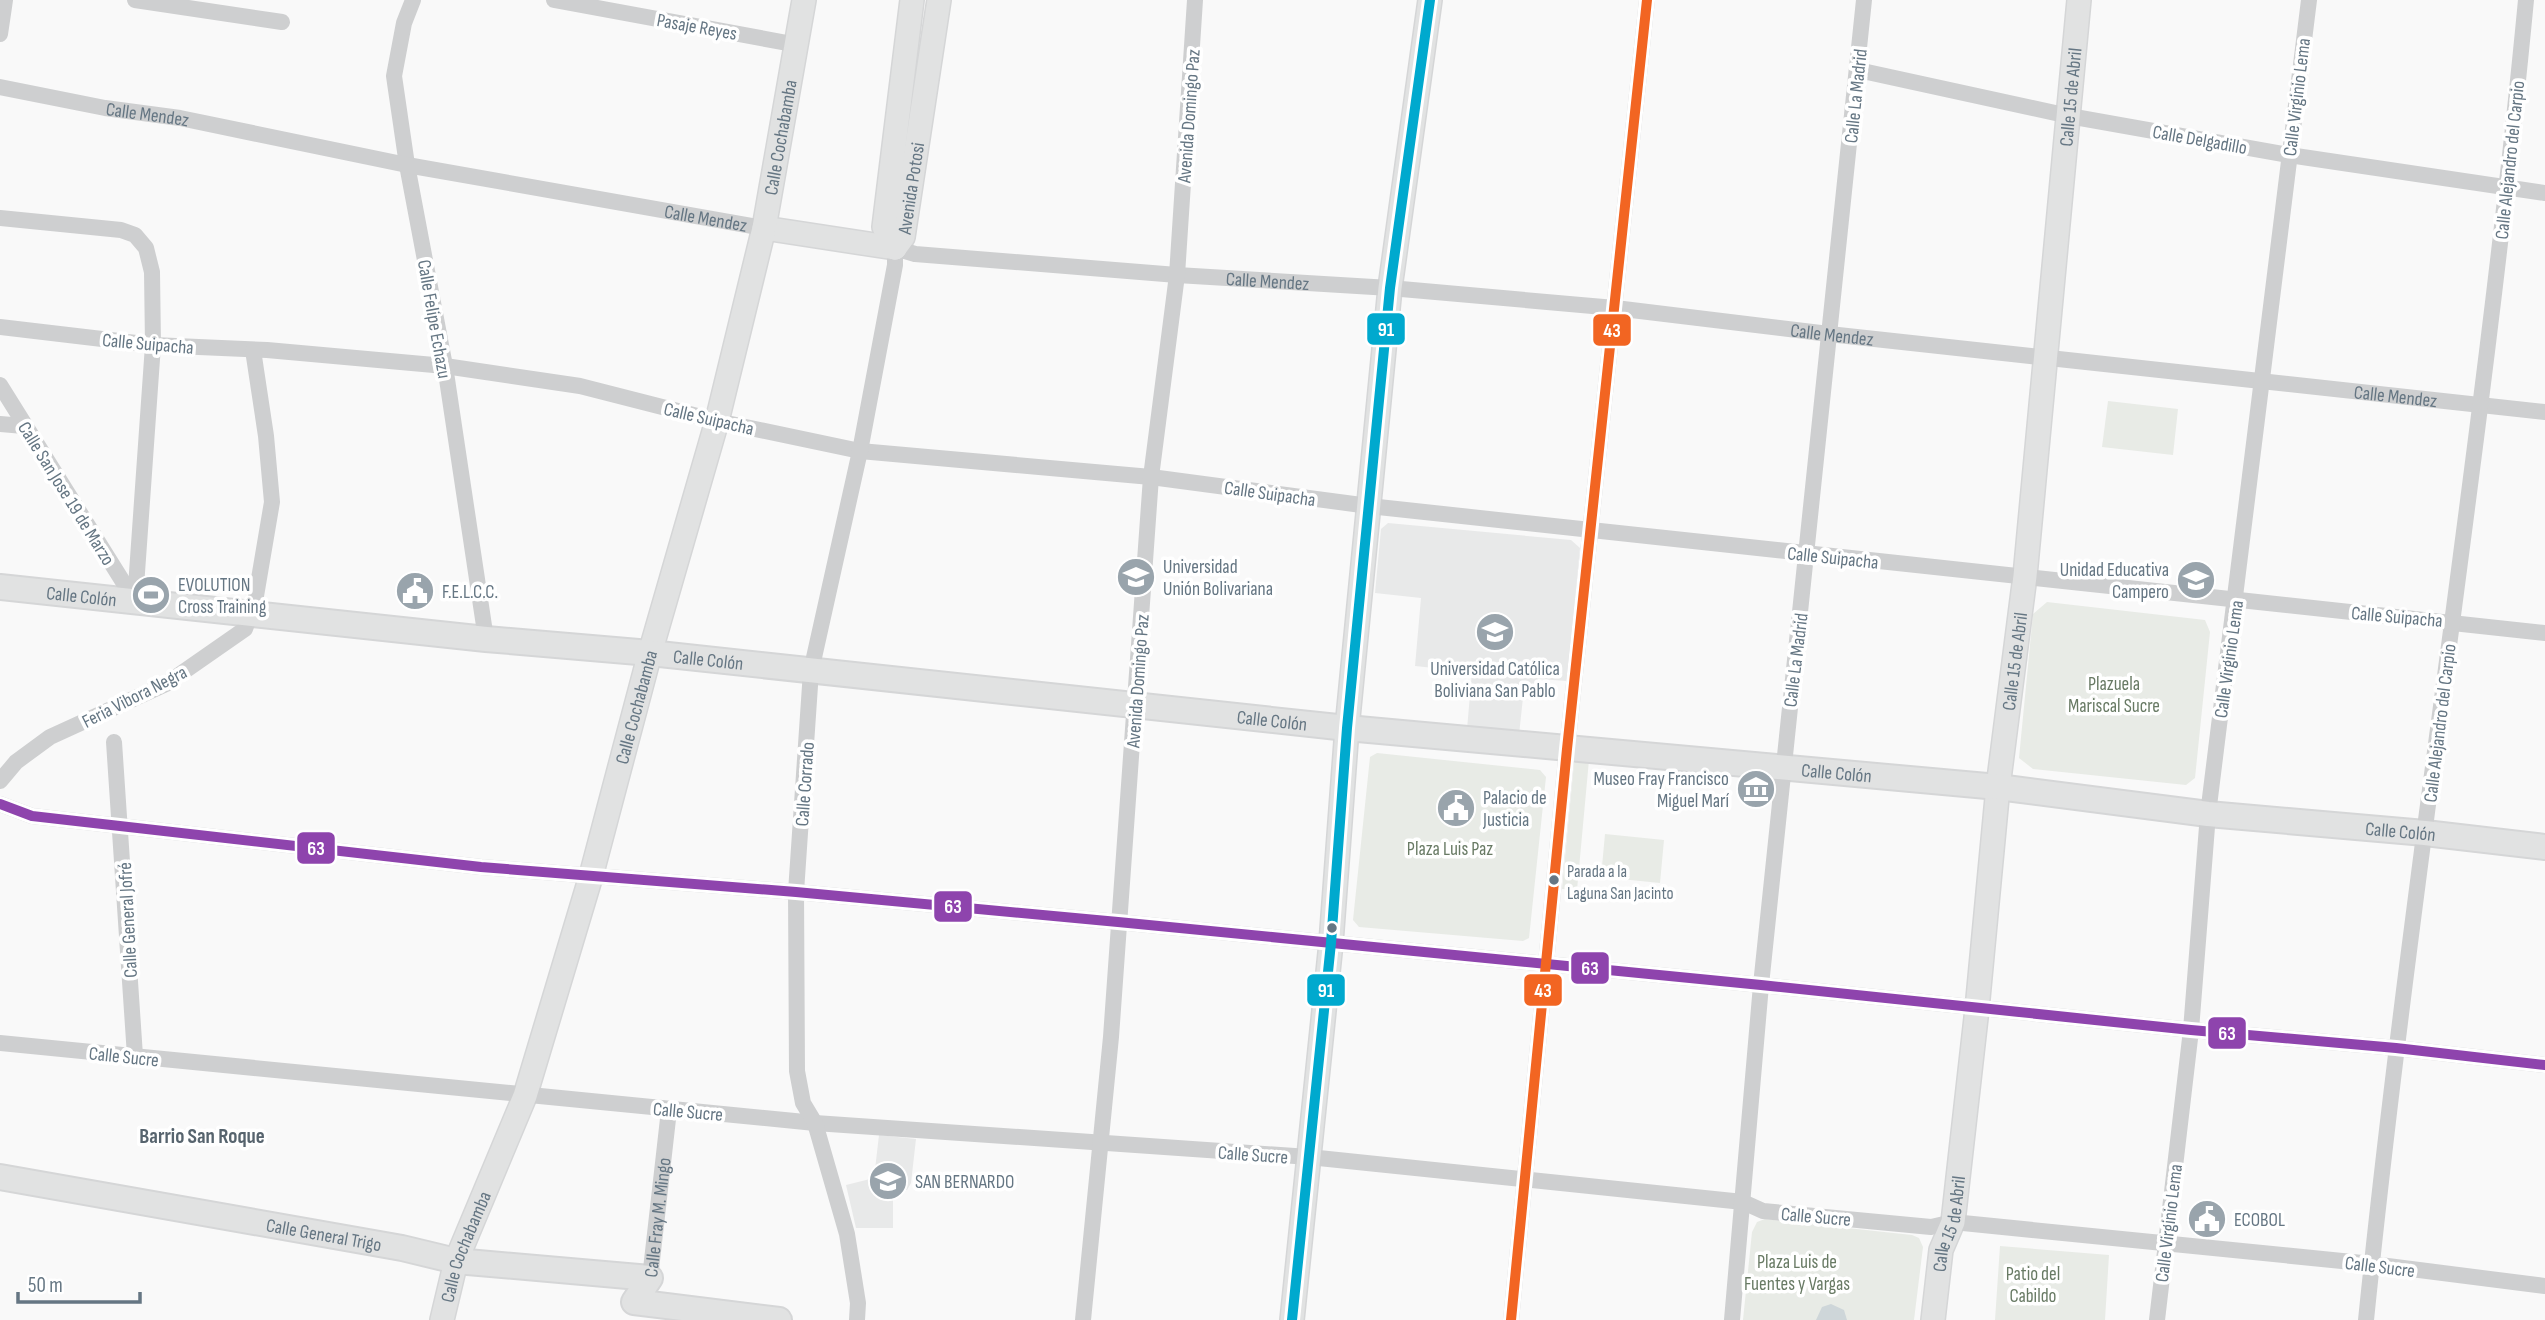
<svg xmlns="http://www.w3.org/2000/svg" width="2545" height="1320" font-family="'Sofia Sans Condensed',sans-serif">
<rect width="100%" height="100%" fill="#f9f9f9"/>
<!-- built -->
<path fill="#e8e9e9" d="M 1388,523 L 1571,540 L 1580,548 L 1567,681 L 1538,679 L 1536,689 L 1524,688 L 1519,735 L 1467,729 L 1472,672 L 1415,666 L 1421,598 L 1375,593 L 1381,529 Z
M 879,1135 L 916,1139 L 911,1183 L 907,1190 L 893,1190 L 893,1228 L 856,1228 L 846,1185 L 874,1178 Z"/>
<!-- green -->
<path fill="#e8ebe6" d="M 2108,401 L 2178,409 L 2173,455 L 2102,447 Z
M 2047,602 L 2205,620 L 2210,632 L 2195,778 L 2186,785 L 2033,769 L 2019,758 L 2033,614 Z
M 1377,753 L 1540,770 L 1546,777 L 1529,938 L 1523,941 L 1359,927 L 1353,920 L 1370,757 Z
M 1579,759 L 1589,760 L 1577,890 L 1562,889 L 1574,763 Z
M 1605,834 L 1664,840 L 1660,883 L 1601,877 Z
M 1765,1219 L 1912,1235 L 1919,1238 L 1923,1247 L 1914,1320 L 1743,1320 L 1752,1232 L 1757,1222 Z
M 2000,1246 L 2109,1255 L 2105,1320 L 1995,1320 Z"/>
<!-- water -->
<path fill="#ced6d9" d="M 1831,1304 L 1844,1310 L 1847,1320 L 1816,1320 L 1822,1307 Z"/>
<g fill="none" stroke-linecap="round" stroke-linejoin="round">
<!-- secondary casing -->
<g stroke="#d5d6d7" stroke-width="26">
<g id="secondary">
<path d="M 764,228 L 895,248"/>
<path id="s4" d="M 895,248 L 903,237 L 939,0"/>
<path d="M 895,248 L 884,227 L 912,0"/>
<path id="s5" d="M 442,1320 L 456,1261 L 525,1096 L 591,876 L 650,653 L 717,421 L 764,228 L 804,0"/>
<path d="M 1292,1320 L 1331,943 L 1347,728 L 1390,288 L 1430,0"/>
<path id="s6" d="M 1933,1320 L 1941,1250 L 1953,1222 L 1977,1009 L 1998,787 L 2025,576 L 2079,0"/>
</g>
</g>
<!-- primary casing -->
<g stroke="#d5d6d7" stroke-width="28">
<g id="primary">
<path id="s7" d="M 0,587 L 486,639 L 650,653 L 1347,728 L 1998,787 L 2208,814 L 2425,833 L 2545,847"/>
<path id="s8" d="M 0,1177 L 402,1248 L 456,1261 L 650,1278 L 634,1302 L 779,1320"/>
</g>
</g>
<!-- street -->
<g stroke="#cecfd0" stroke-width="16">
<path d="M 135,0 L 282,22"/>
<path d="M 413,0 L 404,23 L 394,76 L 407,165 L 445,366 L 486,639"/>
<path d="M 554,0 L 798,45"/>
<path d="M 0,34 L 5,0"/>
<path d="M 1858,70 L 2069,116 L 2289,155 L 2545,193"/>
<path id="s1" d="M 0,87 L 105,108 L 180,118 L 407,165 L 764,228"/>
<path d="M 0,218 L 121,230 L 135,235 L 146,248 L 152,272 L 153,345 L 135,601"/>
<path d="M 0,327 L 153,345 L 267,350 L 445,366 L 580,386 L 717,421 L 860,451 L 1151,477 L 1369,506 L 2545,633"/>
<path d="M 0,385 L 135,601"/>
<path d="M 0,424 L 24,426"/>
<path d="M 114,742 L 135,1056"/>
<path d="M 0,781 L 16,762 L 50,737 L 166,684 L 245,629 L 255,602 L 272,502 L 266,436 L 253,350"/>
<path d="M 0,804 L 32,816 L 481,867 L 796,892 L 1118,922 L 1761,985 L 2191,1030 L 2396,1048 L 2545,1065"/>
<path d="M 0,1043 L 815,1123 L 1309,1157 L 1743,1202 L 1763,1211 L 1931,1227 L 1953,1222 L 2372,1264 L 2545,1286"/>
<path id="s2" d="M 650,1278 L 669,1110"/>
<path id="s3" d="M 857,1320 L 858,1303 L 847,1234 L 815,1123 L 803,1103 L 797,1071 L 796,892 L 811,671 L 860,451 L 895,265 L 895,248 L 915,254 L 1177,275 L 1390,288 L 1615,308 L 1829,334 L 2545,412"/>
<path d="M 1083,1320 L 1111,1037 L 1151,477 L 1177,275 L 1195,0"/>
<path d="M 1511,1320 L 1567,749 L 1647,0"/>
<path d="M 1732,1320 L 1761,985 L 1864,0"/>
<path d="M 2157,1320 L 2191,1030 L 2208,814 L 2309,0"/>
<path d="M 2366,1320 C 2411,879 2484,441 2526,0"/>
</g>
<!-- secondary -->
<use href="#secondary" stroke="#e1e2e2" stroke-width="23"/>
<!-- primary -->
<use href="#primary" stroke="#e1e2e2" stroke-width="24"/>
<!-- bus-1 casing -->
<g stroke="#fff" stroke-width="16">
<path id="bus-1" d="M 0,804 L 32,816 L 481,867 L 796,892 L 1118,922 L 1761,985 L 2191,1030 L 2396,1048 L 2545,1065"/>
</g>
<!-- bus-2 casing -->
<g stroke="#fff" stroke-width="16">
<path id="bus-2" d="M 1292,1320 L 1331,943 L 1347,728 L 1390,288 L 1430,0"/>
</g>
<!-- bus-3 casing -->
<g stroke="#fff" stroke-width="16">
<path id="bus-3" d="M 1511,1320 L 1567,749 L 1647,0"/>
</g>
<!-- bus-1 -->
<use href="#bus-1" stroke="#8e44ad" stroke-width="10"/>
<!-- bus-2 -->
<use href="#bus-2" stroke="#00a9ce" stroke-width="10"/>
<!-- bus-3 -->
<use href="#bus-3" stroke="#f26522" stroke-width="10"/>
</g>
<!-- icons -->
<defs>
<g id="university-disc" transform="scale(2.0125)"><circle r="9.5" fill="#99a4ac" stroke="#fff"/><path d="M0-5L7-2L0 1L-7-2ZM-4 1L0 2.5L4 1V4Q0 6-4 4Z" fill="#fff"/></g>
<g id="school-disc" transform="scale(2.0125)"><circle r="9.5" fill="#99a4ac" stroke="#fff"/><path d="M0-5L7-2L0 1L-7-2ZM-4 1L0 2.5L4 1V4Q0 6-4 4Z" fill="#fff"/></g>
<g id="civic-disc" transform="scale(2.0125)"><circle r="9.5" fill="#99a4ac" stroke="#fff"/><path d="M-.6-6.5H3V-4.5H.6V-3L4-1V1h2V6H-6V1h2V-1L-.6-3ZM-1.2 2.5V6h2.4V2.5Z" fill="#fff"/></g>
<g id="stadium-disc" transform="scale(2.0125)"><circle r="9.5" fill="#99a4ac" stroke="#fff"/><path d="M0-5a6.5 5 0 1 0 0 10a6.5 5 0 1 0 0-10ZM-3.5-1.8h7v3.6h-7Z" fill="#fff"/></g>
<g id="museum-disc" transform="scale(2.0125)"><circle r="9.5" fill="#99a4ac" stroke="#fff"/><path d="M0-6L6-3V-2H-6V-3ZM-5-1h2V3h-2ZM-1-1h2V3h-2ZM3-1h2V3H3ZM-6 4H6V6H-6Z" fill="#fff"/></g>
</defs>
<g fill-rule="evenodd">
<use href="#university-disc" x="1136" y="577"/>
<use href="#school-disc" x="2196" y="580"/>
<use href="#civic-disc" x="415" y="591"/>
<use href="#stadium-disc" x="151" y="595"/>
<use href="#university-disc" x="1495" y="632"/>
<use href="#museum-disc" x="1756" y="789"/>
<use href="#civic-disc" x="1456" y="808"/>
<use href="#school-disc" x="888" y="1181"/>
<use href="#civic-disc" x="2207" y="1219"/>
</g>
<!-- markers -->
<g fill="#657683" stroke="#fff" stroke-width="2.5">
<circle cx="1554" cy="880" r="6"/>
<circle cx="1332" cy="928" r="6"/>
</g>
<g text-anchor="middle" stroke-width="7" stroke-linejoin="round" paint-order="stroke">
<!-- bus labels -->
<g font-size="17" fill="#657683" stroke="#fff" text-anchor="start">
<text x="1567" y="877">Parada a la<tspan x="1567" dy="22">Laguna San Jacinto</tspan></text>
</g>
<!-- street labels -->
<g font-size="19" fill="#657683" stroke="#fff">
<text transform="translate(697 26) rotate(10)" y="7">Pasaje Reyes</text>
<text transform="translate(1855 96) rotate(-84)" y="7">Calle La Madrid</text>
<text dy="7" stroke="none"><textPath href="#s6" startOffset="1232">Calle 15 de Abril</textPath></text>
<text transform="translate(2296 97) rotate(-83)" y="7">Calle Virginio Lema</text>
<text dy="7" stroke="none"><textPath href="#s1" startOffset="150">Calle Mendez</textPath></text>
<text transform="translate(1188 116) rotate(-86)" y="7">Avenida Domingo Paz</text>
<text dy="7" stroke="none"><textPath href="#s5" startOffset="1232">Calle Cochabamba</textPath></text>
<text transform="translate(2200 139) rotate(10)" y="7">Calle Delgadillo</text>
<text transform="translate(2509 160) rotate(-84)" y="7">Calle Alejandro del Carpio</text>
<text dy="7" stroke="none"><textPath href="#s4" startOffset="63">Avenida Potosi</textPath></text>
<text dy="7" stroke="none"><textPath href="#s1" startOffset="718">Calle Mendez</textPath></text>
<text dy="7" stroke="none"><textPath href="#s3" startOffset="1465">Calle Mendez</textPath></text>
<text transform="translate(435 319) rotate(80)" y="7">Calle Felipe Echazu</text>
<text dy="7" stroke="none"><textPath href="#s3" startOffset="2032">Calle Mendez</textPath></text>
<text transform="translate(148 343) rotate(5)" y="7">Calle Suipacha</text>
<text dy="7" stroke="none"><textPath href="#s3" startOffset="2599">Calle Mendez</textPath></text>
<text transform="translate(709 418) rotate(13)" y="7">Calle Suipacha</text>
<text transform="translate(67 493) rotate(58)" y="7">Calle San Jose 19 de Marzo</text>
<text transform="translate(1270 493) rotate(8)" y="7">Calle Suipacha</text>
<text transform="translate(1833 557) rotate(6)" y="7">Calle Suipacha</text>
<text dy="7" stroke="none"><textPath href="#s7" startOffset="82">Calle Colón</textPath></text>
<text transform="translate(2397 616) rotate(5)" y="7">Calle Suipacha</text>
<text dy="7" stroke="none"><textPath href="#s7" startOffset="712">Calle Colón</textPath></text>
<text transform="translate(2228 659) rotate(-82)" y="7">Calle Virginio Lema</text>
<text transform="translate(1795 660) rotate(-83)" y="7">Calle La Madrid</text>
<text dy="7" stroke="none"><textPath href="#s6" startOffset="665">Calle 15 de Abril</textPath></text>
<text transform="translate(1137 681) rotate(-86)" y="7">Avenida Domingo Paz</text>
<text transform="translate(134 696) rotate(-27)" y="7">Feria Vibora Negra</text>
<text dy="7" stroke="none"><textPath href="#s5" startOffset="644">Calle Cochabamba</textPath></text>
<text dy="7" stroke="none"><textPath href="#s7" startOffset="1279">Calle Colón</textPath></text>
<text transform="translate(2439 723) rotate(-83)" y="7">Calle Alejandro del Carpio</text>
<text dy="7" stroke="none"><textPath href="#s7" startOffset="1846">Calle Colón</textPath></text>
<text transform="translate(804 784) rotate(-86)" y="7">Calle Corrado</text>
<text dy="7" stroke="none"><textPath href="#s7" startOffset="2413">Calle Colón</textPath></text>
<text transform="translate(127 920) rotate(-93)" y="7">Calle General Jofré</text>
<text transform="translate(124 1056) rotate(6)" y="7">Calle Sucre</text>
<text transform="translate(688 1111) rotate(5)" y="7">Calle Sucre</text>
<text transform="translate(1253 1154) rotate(4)" y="7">Calle Sucre</text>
<text dy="7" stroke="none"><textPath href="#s2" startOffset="61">Calle Fray M. Mingo</textPath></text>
<text transform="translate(1816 1216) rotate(5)" y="7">Calle Sucre</text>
<text transform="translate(2168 1223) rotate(-83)" y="7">Calle Virginio Lema</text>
<text dy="7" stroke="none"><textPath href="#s6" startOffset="98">Calle 15 de Abril</textPath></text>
<text dy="7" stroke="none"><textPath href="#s8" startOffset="329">Calle General Trigo</textPath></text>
<text dy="7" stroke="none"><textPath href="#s5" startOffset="77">Calle Cochabamba</textPath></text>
<text transform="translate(2380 1266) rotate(7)" y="7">Calle Sucre</text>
</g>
<!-- poi labels -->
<g font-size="19" fill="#657683" stroke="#fff" text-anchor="start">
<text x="1163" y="573">Universidad<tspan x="1163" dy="22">Unión Bolivariana</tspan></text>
<text x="2169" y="576" text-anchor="end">Unidad Educativa<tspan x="2169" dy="22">Campero</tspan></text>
<text x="178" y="591">EVOLUTION<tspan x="178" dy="22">Cross Training</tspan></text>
<text x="442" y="598">F.E.L.C.C.</text>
<text x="1495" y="675" text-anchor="middle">Universidad Católica<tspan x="1495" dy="22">Boliviana San Pablo</tspan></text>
<text x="1729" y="785" text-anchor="end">Museo Fray Francisco<tspan x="1729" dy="22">Miguel Marí</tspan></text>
<text x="1483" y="804">Palacio de<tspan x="1483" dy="22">Justicia</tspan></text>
<text x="915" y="1188">SAN BERNARDO</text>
<text x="2234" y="1226">ECOBOL</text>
</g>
<!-- park labels -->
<g font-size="19" fill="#687a64" stroke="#fff">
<text x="2114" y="690">Plazuela<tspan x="2114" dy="22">Mariscal Sucre</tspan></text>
<text x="1450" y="855">Plaza Luis Paz</text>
<text x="1797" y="1268">Plaza Luis de<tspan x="1797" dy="22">Fuentes y Vargas</tspan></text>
<text x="2033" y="1280">Patio del<tspan x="2033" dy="22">Cabildo</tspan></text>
</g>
<!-- neighbourhood labels -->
<g font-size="21" font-weight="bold" fill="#57646e" stroke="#fff">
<text x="202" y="1143">Barrio San Roque</text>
</g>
</g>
<g stroke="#fff" stroke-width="2.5">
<rect x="1366" y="312" width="40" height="34" rx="7" fill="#00a9ce"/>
<rect x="1592" y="313" width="40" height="34" rx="7" fill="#f26522"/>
<rect x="296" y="831" width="40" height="34" rx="7" fill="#8e44ad"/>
<rect x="933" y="890" width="40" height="33" rx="7" fill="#8e44ad"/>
<rect x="1570" y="951" width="40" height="34" rx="7" fill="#8e44ad"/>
<rect x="1523" y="973" width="40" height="34" rx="7" fill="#f26522"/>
<rect x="1306" y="973" width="40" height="34" rx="7" fill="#00a9ce"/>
<rect x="2207" y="1016" width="40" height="34" rx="7" fill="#8e44ad"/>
</g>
<g font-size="19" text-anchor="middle" font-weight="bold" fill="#fff">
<text x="1386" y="336">91</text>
<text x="1612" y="337">43</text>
<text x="316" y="855">63</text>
<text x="953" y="913">63</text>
<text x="1590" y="975">63</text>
<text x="1543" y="997">43</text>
<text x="1326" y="997">91</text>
<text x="2227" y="1040">63</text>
</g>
<!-- scale -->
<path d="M18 1292v10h122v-10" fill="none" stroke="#657683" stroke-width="3.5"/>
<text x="28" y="1292" font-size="21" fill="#657683" stroke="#ffffff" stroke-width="5" paint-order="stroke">50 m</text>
</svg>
